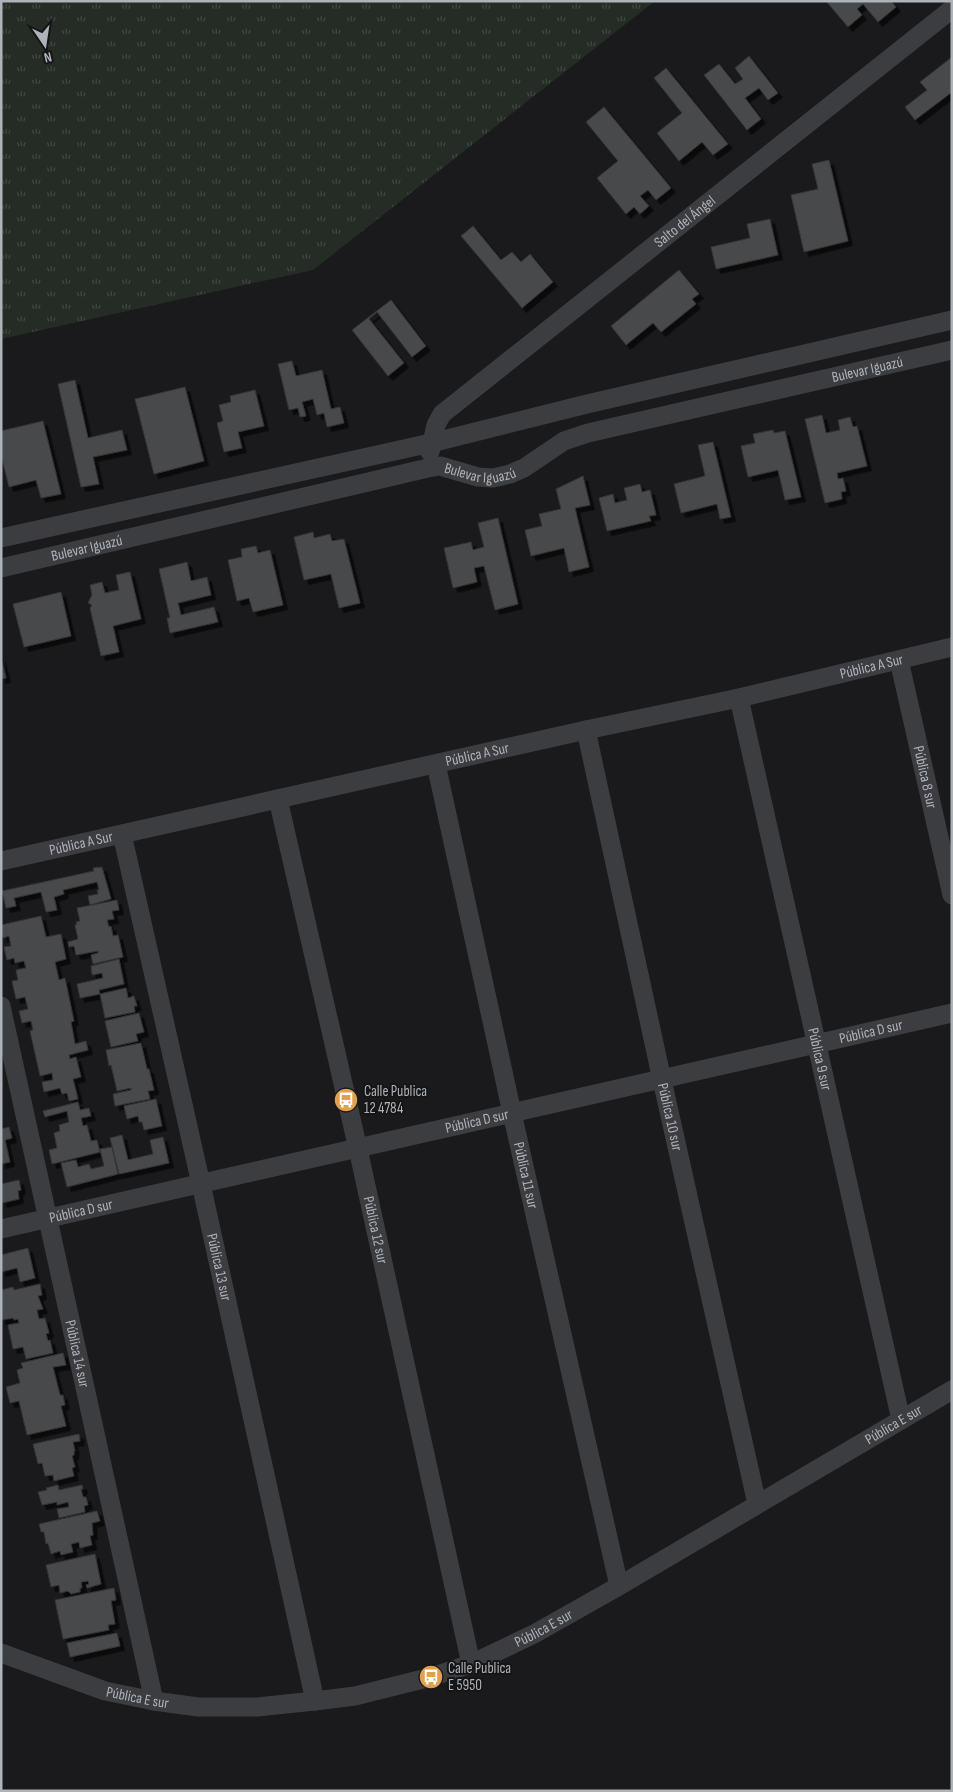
<svg xmlns="http://www.w3.org/2000/svg" width="953" height="1792" font-family="'Sofia Sans Condensed',sans-serif">
<defs>
<pattern id="grass-tufts" width="24" height="20" patternUnits="userSpaceOnUse" patternTransform="scale(1.25)"><rect width="24" height="20" fill="#242c25"/><path d="M3 7l-1-3M5 7V3M7 7l1-3M15 17l-1-3M17 17v-4M19 17l1-3" fill="none" stroke="#414843"/></pattern>
<filter id="shadow"><feDropShadow dx="4.5" dy="4.5" stdDeviation="0" flood-color="#0009"/></filter>
</defs>
<rect width="100%" height="100%" fill="#1a1a1c"/>
<!-- grass -->
<path fill="url(#grass-tufts)" d="M 1,1 L 655,1 L 313,270 L 1,339 Z"/>
<!-- building -->
<path fill="#47494c" stroke="#343538" filter="url(#shadow)" d="M 826,1 L 891,1 L 896,7 L 878,22 L 863,4 L 857,9 L 862,15 L 848,27 Z
M 749,56 L 778,93 L 768,100 L 759,88 L 745,98 L 761,119 L 747,130 L 704,75 L 719,64 L 735,84 L 743,79 L 735,68 Z
M 952,57 L 952,92 L 915,120 L 905,107 L 927,90 L 920,82 Z
M 666,68 L 728,144 L 713,155 L 702,142 L 679,161 L 657,133 L 682,113 L 654,78 Z
M 604,107 L 671,188 L 656,200 L 648,190 L 640,196 L 649,206 L 640,214 L 634,207 L 626,214 L 597,178 L 618,161 L 586,122 Z
M 829,160 L 848,241 L 804,252 L 791,195 L 818,189 L 812,164 Z
M 770,219 L 778,255 L 716,269 L 711,247 L 750,238 L 747,224 Z
M 473,226 L 501,260 L 512,252 L 521,262 L 530,254 L 553,282 L 522,308 L 461,236 Z
M 679,270 L 699,294 L 692,299 L 696,304 L 661,332 L 653,323 L 626,345 L 611,326 Z
M 391,300 L 426,346 L 412,357 L 377,312 L 369,319 L 404,363 L 388,376 L 352,330 Z
M 292,361 L 296,376 L 322,370 L 331,409 L 340,407 L 344,423 L 327,427 L 324,413 L 317,415 L 313,399 L 302,402 L 306,416 L 300,417 L 298,408 L 289,410 L 278,364 Z
M 75,380 L 88,438 L 122,430 L 127,450 L 93,457 L 99,484 L 81,487 L 58,384 Z
M 185,387 L 204,461 L 154,474 L 135,399 Z
M 255,390 L 264,426 L 238,432 L 242,448 L 224,452 L 217,423 L 223,421 L 219,405 L 231,402 L 230,396 Z
M 822,415 L 826,433 L 840,430 L 838,420 L 850,417 L 853,427 L 857,426 L 867,466 L 837,473 L 838,479 L 843,478 L 846,491 L 841,492 L 842,499 L 825,503 L 805,419 Z
M 43,421 L 61,494 L 41,498 L 36,480 L 9,487 L 1,455 L 1,431 Z
M 773,430 L 774,433 L 785,431 L 801,497 L 785,500 L 778,470 L 748,477 L 741,446 L 755,443 L 753,434 Z
M 713,442 L 731,517 L 720,519 L 717,504 L 681,513 L 674,484 L 705,476 L 698,445 Z
M 583,476 L 590,505 L 575,508 L 589,567 L 569,572 L 564,548 L 531,556 L 525,530 L 542,526 L 539,514 L 561,509 L 556,489 Z
M 640,484 L 642,492 L 650,490 L 656,515 L 649,516 L 651,521 L 607,531 L 599,498 L 613,494 L 615,503 L 627,500 L 624,488 Z
M 498,518 L 518,604 L 495,610 L 484,566 L 474,568 L 477,582 L 453,588 L 444,548 L 471,542 L 473,550 L 484,547 L 478,523 Z
M 313,532 L 314,538 L 330,534 L 332,541 L 344,539 L 360,603 L 339,608 L 331,574 L 304,580 L 294,537 Z
M 256,546 L 258,553 L 270,550 L 283,605 L 253,612 L 249,598 L 237,601 L 228,560 L 242,557 L 241,549 Z
M 187,562 L 191,581 L 207,577 L 211,595 L 178,603 L 181,615 L 214,607 L 218,622 L 170,633 L 167,618 L 170,618 L 159,569 Z
M 130,572 L 141,619 L 113,626 L 119,652 L 101,656 L 90,608 L 92,605 L 88,603 L 92,595 L 90,585 L 102,582 L 105,593 L 119,590 L 116,575 Z
M 61,592 L 71,636 L 24,647 L 13,604 Z
M 1,658 L 6,678 L 1,679 Z
M 102,867 L 111,899 L 90,905 L 88,896 L 98,894 L 97,890 L 99,890 L 97,882 L 63,890 L 64,894 L 54,897 L 57,910 L 46,912 L 41,892 L 14,898 L 16,906 L 6,908 L 2,891 L 94,871 L 93,868 Z
M 117,900 L 119,910 L 112,911 L 114,919 L 107,920 L 109,927 L 111,926 L 113,936 L 118,935 L 123,957 L 93,964 L 91,955 L 98,953 L 98,951 L 76,955 L 74,946 L 69,947 L 68,942 L 78,939 L 75,925 L 77,924 L 76,922 L 80,921 L 77,908 Z
M 41,916 L 46,937 L 61,934 L 66,959 L 55,962 L 59,980 L 65,978 L 74,1021 L 71,1022 L 75,1044 L 86,1041 L 88,1050 L 69,1055 L 70,1059 L 76,1057 L 81,1077 L 73,1079 L 78,1099 L 69,1101 L 67,1093 L 62,1094 L 60,1088 L 44,1092 L 42,1082 L 53,1080 L 52,1073 L 40,1076 L 30,1031 L 33,1030 L 31,1021 L 22,1023 L 19,1011 L 28,1009 L 25,997 L 16,999 L 12,981 L 18,980 L 16,970 L 26,968 L 24,961 L 15,963 L 14,958 L 7,960 L 4,947 L 11,946 L 9,936 L 3,938 L 1,931 L 1,925 Z
M 119,959 L 124,984 L 99,990 L 100,994 L 80,998 L 77,984 L 103,978 L 102,973 L 92,975 L 91,966 Z
M 126,988 L 128,998 L 134,996 L 137,1006 L 134,1006 L 135,1012 L 105,1018 L 100,994 Z
M 139,1013 L 144,1032 L 136,1034 L 138,1041 L 111,1047 L 105,1021 Z
M 141,1043 L 147,1069 L 149,1069 L 154,1090 L 148,1091 L 150,1099 L 115,1106 L 113,1094 L 131,1090 L 131,1088 L 117,1091 L 111,1065 L 109,1066 L 106,1050 Z
M 156,1099 L 162,1126 L 144,1130 L 142,1122 L 139,1122 L 138,1116 L 127,1119 L 124,1106 Z
M 78,1102 L 80,1110 L 89,1108 L 91,1116 L 81,1118 L 83,1126 L 87,1125 L 91,1141 L 97,1140 L 100,1152 L 52,1164 L 49,1150 L 57,1148 L 54,1133 L 60,1131 L 59,1125 L 69,1122 L 67,1111 L 45,1117 L 43,1111 Z
M 9,1127 L 12,1138 L 5,1140 L 10,1162 L 1,1164 L 1,1129 Z
M 122,1135 L 128,1160 L 153,1154 L 150,1140 L 163,1137 L 169,1163 L 119,1174 L 110,1138 Z
M 112,1147 L 118,1174 L 67,1187 L 61,1163 L 76,1160 L 78,1167 L 89,1164 L 91,1169 L 104,1166 L 100,1149 Z
M 19,1180 L 21,1190 L 18,1191 L 19,1199 L 2,1203 L 1,1184 Z
M 28,1248 L 35,1278 L 20,1282 L 17,1268 L 1,1272 L 1,1255 Z
M 40,1284 L 42,1295 L 38,1296 L 43,1309 L 37,1310 L 39,1319 L 45,1318 L 49,1333 L 46,1334 L 48,1341 L 50,1340 L 53,1353 L 26,1359 L 23,1347 L 13,1349 L 8,1325 L 19,1323 L 18,1319 L 14,1320 L 13,1318 L 1,1320 L 1,1290 L 13,1287 L 14,1290 Z
M 63,1353 L 66,1365 L 53,1367 L 60,1395 L 63,1395 L 65,1405 L 61,1406 L 66,1426 L 27,1435 L 19,1401 L 10,1403 L 6,1387 L 20,1383 L 17,1370 L 23,1368 L 21,1363 Z
M 79,1434 L 80,1441 L 73,1442 L 75,1451 L 74,1451 L 74,1455 L 72,1456 L 75,1467 L 72,1468 L 74,1476 L 54,1481 L 53,1475 L 45,1476 L 42,1463 L 38,1464 L 33,1444 Z
M 58,1485 L 59,1490 L 82,1485 L 83,1489 L 81,1489 L 83,1497 L 86,1497 L 88,1505 L 84,1506 L 85,1512 L 59,1518 L 57,1509 L 69,1507 L 68,1502 L 57,1505 L 57,1502 L 42,1505 L 38,1492 L 47,1490 L 46,1488 Z
M 97,1511 L 100,1521 L 92,1523 L 93,1535 L 90,1536 L 92,1545 L 80,1548 L 79,1542 L 71,1544 L 73,1552 L 61,1555 L 60,1551 L 51,1554 L 48,1543 L 46,1544 L 44,1532 L 41,1532 L 39,1524 Z
M 95,1554 L 101,1584 L 87,1588 L 86,1585 L 89,1584 L 88,1581 L 81,1582 L 82,1588 L 80,1588 L 80,1592 L 71,1594 L 68,1591 L 60,1593 L 59,1585 L 51,1587 L 46,1565 Z
M 114,1588 L 116,1600 L 111,1601 L 115,1624 L 108,1625 L 109,1630 L 63,1639 L 55,1600 Z
M 117,1633 L 120,1646 L 70,1657 L 67,1643 Z"/>
<g fill="none" stroke-linecap="round" stroke-linejoin="round">
<!-- minor -->
<g stroke="#3c3d41" stroke-width="19">
<path id="s1" d="M 430,452 L 436,425 L 442,414 L 952,9"/>
<path d="M 1,538 L 431,443 L 587,404 L 952,320"/>
<path id="s2" d="M 1,568 L 428,468 L 440,466 L 478,477 L 493,478 L 510,474 L 524,468 L 564,441 L 588,433 L 952,350"/>
<path id="s3" d="M 899,660 L 952,895"/>
<path id="s4" d="M 739,698 L 901,1420"/>
<path id="s5" d="M 586,730 L 662,1080 L 757,1504"/>
<path id="s6" d="M 436,764 L 512,1113 L 619,1586"/>
<path id="s7" d="M 278,799 L 358,1149 L 471,1664"/>
<path id="s8" d="M 122,834 L 201,1184 L 315,1701"/>
<path id="s9" d="M 1,861 L 586,730 L 739,698 L 952,647"/>
<path id="s10" d="M 1,1006 L 154,1701"/>
<path id="s11" d="M 1,1229 L 952,1013"/>
<path id="s12" d="M 1,1653 L 105,1691 L 154,1701 L 198,1707 L 257,1707 L 315,1701 L 355,1696 L 431,1677 L 471,1664 L 534,1634 L 619,1586 L 952,1390"/>
</g>
</g>
<!-- icons -->
<defs>
<g id="bus-disc" transform="scale(1.25)"><circle r="9.5" fill="#e0a04e" stroke="#151517"/><path d="M-5-6H5V4H4V6H2V4H-2V6H-4V4H-5ZM-3.5-4V0h7V-4ZM-3.5 1.2v1.5H-2V1.2ZM2 1.2v1.5H3.5V1.2Z" fill="#fff"/></g>
</defs>
<g fill-rule="evenodd">
<use href="#bus-disc" x="346" y="1100"/>
<use href="#bus-disc" x="431" y="1677"/>
</g>
<g text-anchor="middle" stroke-width="4" stroke-linejoin="round" paint-order="stroke">
<!-- street labels -->
<g font-size="15" fill="#aeb3ba" stroke="#151517">
<text dy="5" stroke="none"><textPath href="#s1" startOffset="350">Salto del Ángel</textPath></text>
<text dy="5" stroke="none"><textPath href="#s2" startOffset="898">Bulevar Iguazú</textPath></text>
<text dy="5" stroke="none"><textPath href="#s2" startOffset="492">Bulevar Iguazú</textPath></text>
<text dy="5" stroke="none"><textPath href="#s2" startOffset="88">Bulevar Iguazú</textPath></text>
<text dy="5" stroke="none"><textPath href="#s9" startOffset="892">Pública A Sur</textPath></text>
<text dy="5" stroke="none"><textPath href="#s9" startOffset="488">Pública A Sur</textPath></text>
<text dy="5" stroke="none"><textPath href="#s3" startOffset="120">Pública 8 sur</textPath></text>
<text dy="5" stroke="none"><textPath href="#s9" startOffset="82">Pública A Sur</textPath></text>
<text dy="5" stroke="none"><textPath href="#s11" startOffset="892">Pública D sur</textPath></text>
<text dy="5" stroke="none"><textPath href="#s4" startOffset="370">Pública 9 sur</textPath></text>
<text dy="5" stroke="none"><textPath href="#s5" startOffset="396">Pública 10 sur</textPath></text>
<text dy="5" stroke="none"><textPath href="#s11" startOffset="488">Pública D sur</textPath></text>
<text dy="5" stroke="none"><textPath href="#s6" startOffset="421">Pública 11 sur</textPath></text>
<text dy="5" stroke="none"><textPath href="#s11" startOffset="82">Pública D sur</textPath></text>
<text dy="5" stroke="none"><textPath href="#s7" startOffset="442">Pública 12 sur</textPath></text>
<text dy="5" stroke="none"><textPath href="#s8" startOffset="444">Pública 13 sur</textPath></text>
<text dy="5" stroke="none"><textPath href="#s10" startOffset="356">Pública 14 sur</textPath></text>
<text dy="5" stroke="none"><textPath href="#s12" startOffset="969">Pública E sur</textPath></text>
<text dy="5" stroke="none"><textPath href="#s12" startOffset="564">Pública E sur</textPath></text>
<text dy="5" stroke="none"><textPath href="#s12" startOffset="144">Pública E sur</textPath></text>
</g>
<!-- poi labels -->
<g font-size="15" fill="#aeb3ba" stroke="#151517" text-anchor="start">
<text x="364" y="1096">Calle Publica<tspan x="364" dy="17">12 4784</tspan></text>
<text x="448" y="1673">Calle Publica<tspan x="448" dy="17">E 5950</tspan></text>
</g>
</g>
<!-- border -->
<rect width="953" height="1792" fill="none" stroke="#aeb3ba" stroke-width="5"/>
<!-- north arrow -->
<g transform="translate(45 45) rotate(167)" stroke="#151517" stroke-width="4" paint-order="stroke">
<path d="M0-4L9 19L0 12L-9 19Z" fill="#aeb3ba"/>
<text y="-8" font-size="14" font-weight="bold" text-anchor="middle" fill="#aeb3ba">N</text>
</g>
</svg>
